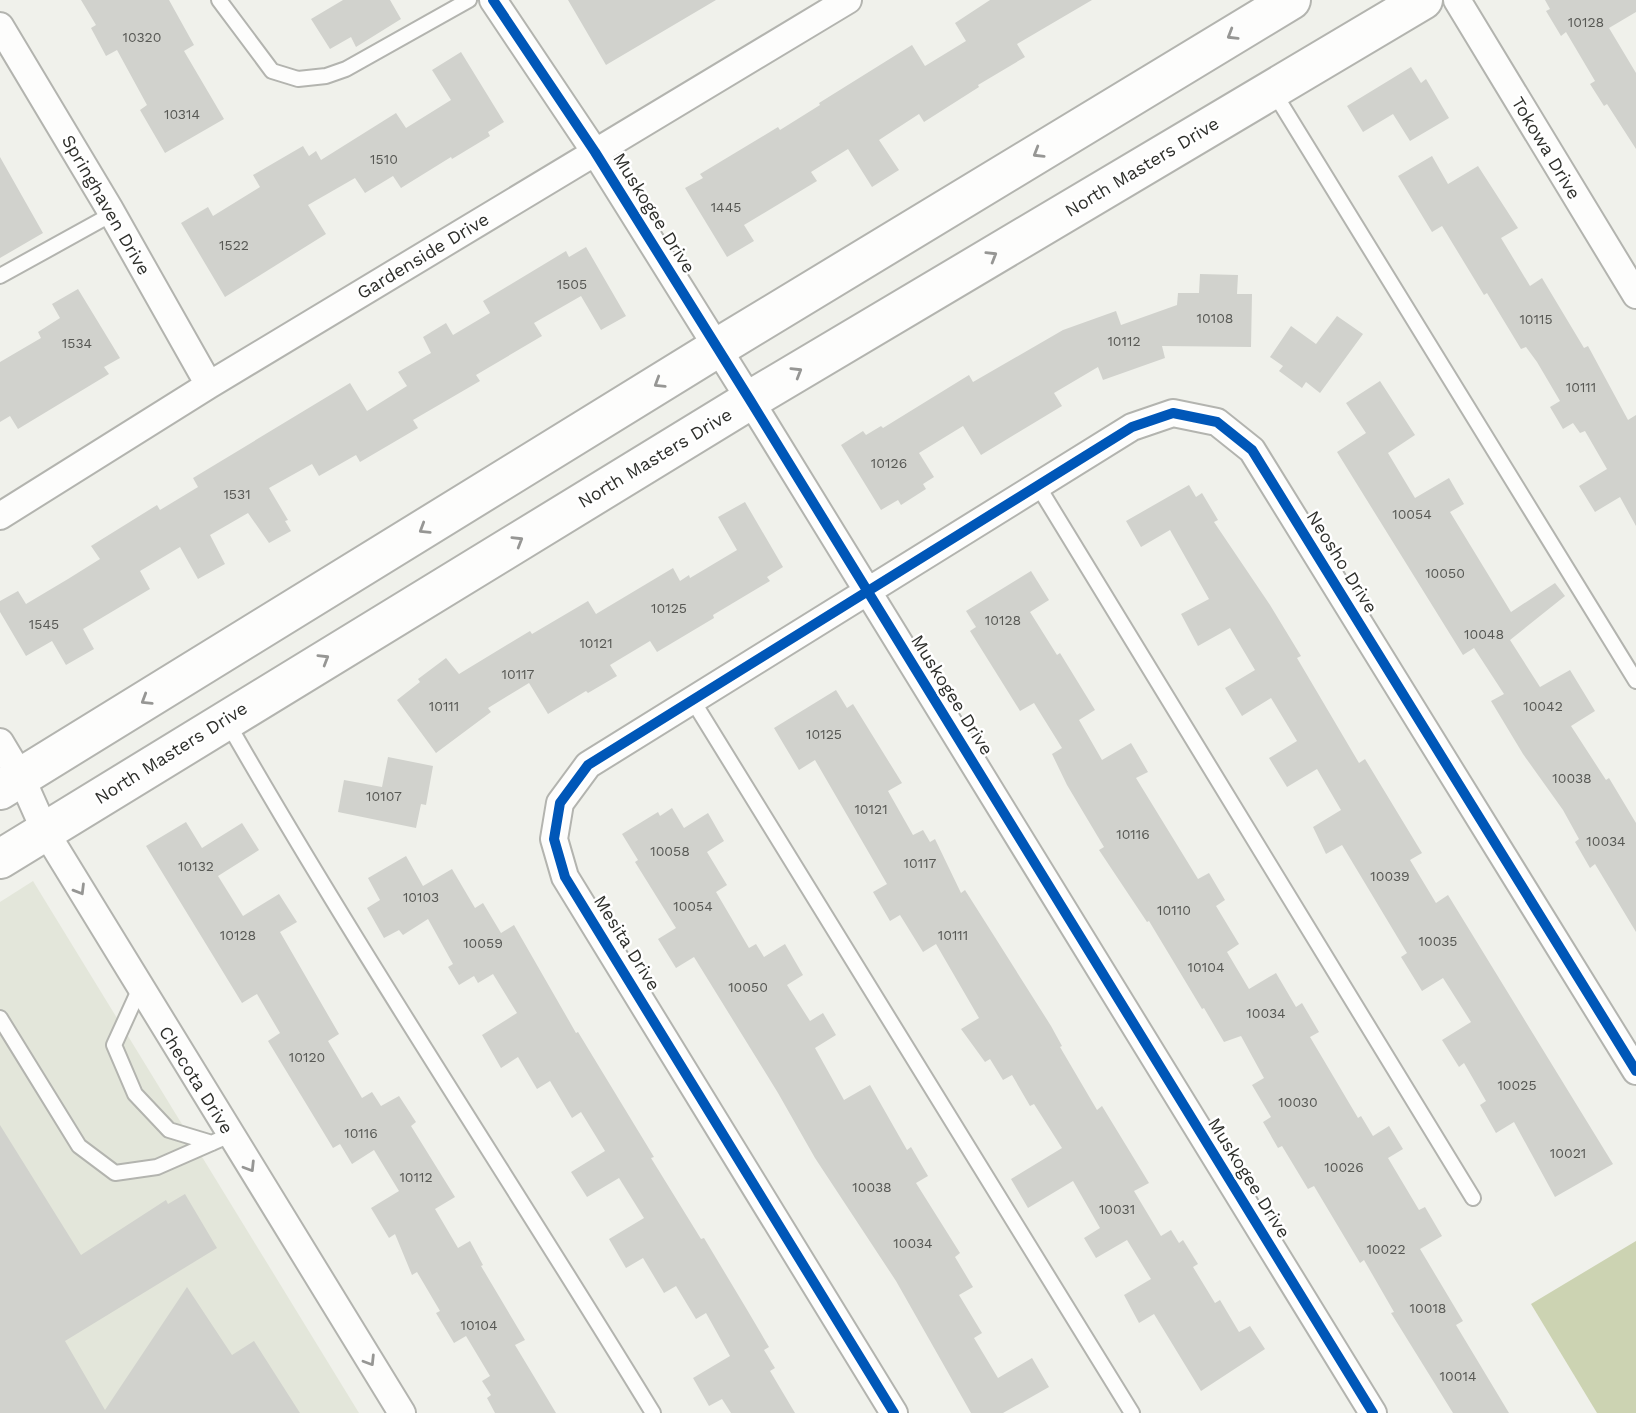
<svg xmlns="http://www.w3.org/2000/svg" width="1636" height="1413" font-family="'Work Sans',sans-serif">
<rect width="100%" height="100%" fill="#f0f1eb"/>
<!-- built -->
<path fill="#e3e6da" d="M 33,881 L 359,1413 L 0,1413 L 0,902 Z"/>
<!-- forest -->
<path fill="#ccd3b2" d="M 1636,1241 L 1636,1413 L 1597,1413 L 1531,1304 Z"/>
<!-- building -->
<path fill="#d1d2cd" d="M 81,0 L 169,0 L 194,45 L 184,51 L 224,119 L 165,153 L 140,110 L 147,105 L 117,50 L 106,56 L 91,28 L 96,25 Z
M 343,0 L 390,0 L 401,19 L 356,47 L 351,37 L 330,49 L 311,19 Z
M 568,0 L 716,0 L 606,65 Z
M 990,0 L 1092,0 L 1017,44 L 1025,57 L 978,85 L 979,87 L 924,122 L 919,114 L 879,140 L 899,170 L 872,187 L 848,149 L 811,172 L 817,181 L 744,225 L 754,241 L 727,257 L 685,188 L 703,178 L 700,174 L 778,127 L 780,130 L 820,105 L 819,103 L 912,45 L 925,66 L 966,41 L 955,23 Z
M 1545,0 L 1636,0 L 1636,12 L 1609,28 L 1636,73 L 1636,149 L 1607,104 L 1604,106 L 1590,84 L 1595,81 L 1566,32 L 1561,36 L 1546,11 L 1550,9 Z
M 461,52 L 504,122 L 488,132 L 490,136 L 452,159 L 451,157 L 401,188 L 393,176 L 365,193 L 355,178 L 308,205 L 326,234 L 225,297 L 181,223 L 208,207 L 213,216 L 260,187 L 253,175 L 303,146 L 309,156 L 316,151 L 321,160 L 396,113 L 406,128 L 451,100 L 432,70 Z
M 1411,67 L 1421,83 L 1426,79 L 1449,118 L 1410,141 L 1393,114 L 1363,132 L 1347,106 Z
M 1432,156 L 1448,184 L 1478,166 L 1518,228 L 1501,238 L 1530,286 L 1542,278 L 1584,348 L 1588,346 L 1628,420 L 1636,415 L 1636,526 L 1620,497 L 1595,512 L 1579,486 L 1607,469 L 1585,431 L 1580,433 L 1573,423 L 1563,429 L 1550,407 L 1560,401 L 1537,362 L 1526,347 L 1521,349 L 1487,293 L 1484,295 L 1442,226 L 1432,232 L 1398,176 Z
M 0,157 L 43,233 L 0,258 Z
M 586,247 L 626,316 L 601,330 L 581,296 L 534,323 L 542,336 L 476,375 L 480,381 L 413,420 L 418,428 L 360,462 L 356,455 L 319,476 L 312,464 L 269,488 L 288,520 L 285,521 L 291,531 L 269,543 L 248,513 L 210,535 L 225,564 L 198,579 L 180,547 L 140,571 L 150,589 L 83,629 L 94,649 L 66,665 L 52,641 L 26,656 L 0,612 L 0,601 L 18,591 L 26,604 L 68,579 L 100,559 L 91,546 L 157,505 L 160,510 L 198,487 L 193,478 L 350,383 L 367,411 L 407,386 L 398,372 L 431,353 L 423,337 L 446,323 L 453,335 L 490,313 L 483,301 L 566,251 L 569,257 Z
M 1200,274 L 1238,275 L 1237,294 L 1252,294 L 1251,347 L 1162,346 L 1165,358 L 1103,380 L 1098,367 L 1054,393 L 1062,406 L 981,455 L 963,426 L 919,453 L 934,477 L 923,484 L 926,489 L 901,505 L 898,500 L 881,510 L 841,445 L 863,431 L 866,435 L 881,426 L 883,428 L 969,375 L 973,382 L 1063,330 L 1116,311 L 1121,325 L 1177,305 L 1178,293 L 1199,293 Z
M 78,289 L 120,358 L 104,367 L 109,374 L 18,429 L 10,416 L 0,422 L 0,362 L 41,338 L 38,332 L 60,318 L 52,304 Z
M 1337,316 L 1363,334 L 1320,393 L 1306,382 L 1302,388 L 1279,371 L 1283,366 L 1270,357 L 1291,326 L 1316,344 Z
M 1380,381 L 1415,435 L 1388,453 L 1415,498 L 1449,478 L 1464,504 L 1450,512 L 1511,612 L 1555,583 L 1565,596 L 1510,640 L 1540,687 L 1570,670 L 1595,711 L 1571,726 L 1606,780 L 1609,778 L 1636,823 L 1636,932 L 1595,864 L 1590,868 L 1575,842 L 1579,839 L 1563,810 L 1523,754 L 1491,701 L 1504,694 L 1474,648 L 1463,655 L 1337,452 L 1366,433 L 1346,403 Z
M 1189,485 L 1196,497 L 1202,493 L 1218,520 L 1214,522 L 1270,605 L 1301,656 L 1297,658 L 1359,763 L 1365,759 L 1422,853 L 1410,860 L 1436,903 L 1448,895 L 1613,1164 L 1555,1197 L 1514,1122 L 1496,1133 L 1480,1105 L 1486,1101 L 1464,1063 L 1459,1067 L 1442,1040 L 1471,1022 L 1443,978 L 1422,991 L 1401,957 L 1407,953 L 1342,845 L 1326,854 L 1313,827 L 1341,810 L 1317,769 L 1287,787 L 1269,758 L 1297,741 L 1271,698 L 1242,716 L 1225,688 L 1255,670 L 1230,628 L 1198,646 L 1181,614 L 1209,599 L 1170,530 L 1141,547 L 1126,521 Z
M 745,502 L 783,567 L 767,577 L 770,581 L 713,615 L 714,618 L 657,652 L 650,641 L 610,665 L 617,676 L 588,693 L 586,691 L 548,714 L 529,683 L 488,708 L 491,712 L 436,753 L 397,700 L 420,682 L 418,679 L 446,658 L 459,674 L 530,631 L 532,634 L 588,601 L 596,614 L 673,568 L 680,581 L 689,575 L 690,578 L 737,550 L 718,517 Z
M 1031,571 L 1049,600 L 1030,612 L 1057,655 L 1060,653 L 1095,710 L 1079,720 L 1102,760 L 1131,743 L 1148,772 L 1136,778 L 1198,879 L 1209,873 L 1225,900 L 1216,906 L 1239,944 L 1227,952 L 1249,989 L 1276,973 L 1296,1007 L 1302,1003 L 1319,1032 L 1310,1037 L 1358,1118 L 1361,1116 L 1373,1136 L 1389,1126 L 1403,1149 L 1388,1158 L 1419,1210 L 1425,1207 L 1442,1236 L 1420,1249 L 1463,1321 L 1456,1325 L 1509,1413 L 1453,1413 L 1391,1313 L 1394,1312 L 1364,1260 L 1360,1263 L 1314,1186 L 1308,1189 L 1282,1146 L 1278,1148 L 1263,1122 L 1271,1117 L 1252,1085 L 1264,1078 L 1241,1036 L 1224,1042 L 1204,1008 L 1202,1009 L 1149,921 L 1147,922 L 1099,850 L 1104,847 L 1067,785 L 1052,754 L 1062,748 L 1034,703 L 1020,711 L 970,631 L 976,627 L 966,611 Z
M 836,690 L 847,708 L 853,704 L 902,783 L 888,791 L 913,835 L 923,830 L 930,842 L 935,839 L 961,893 L 965,890 L 1051,1026 L 1062,1046 L 1060,1047 L 1097,1110 L 1102,1106 L 1149,1183 L 1134,1191 L 1161,1236 L 1171,1230 L 1179,1243 L 1183,1240 L 1198,1264 L 1193,1267 L 1215,1303 L 1220,1300 L 1239,1332 L 1250,1326 L 1265,1349 L 1201,1391 L 1154,1314 L 1139,1323 L 1124,1295 L 1151,1279 L 1127,1240 L 1096,1258 L 1084,1238 L 1100,1228 L 1073,1181 L 1028,1208 L 1011,1179 L 1062,1148 L 1034,1104 L 1030,1106 L 1012,1075 L 1003,1080 L 990,1059 L 985,1062 L 961,1029 L 979,1018 L 936,944 L 923,952 L 900,915 L 890,921 L 873,892 L 887,884 L 815,760 L 799,770 L 774,728 Z
M 388,757 L 433,766 L 426,805 L 421,804 L 416,828 L 338,812 L 344,780 L 382,787 Z
M 672,808 L 684,828 L 708,813 L 724,841 L 707,852 L 727,885 L 716,892 L 749,948 L 756,944 L 764,957 L 785,944 L 803,975 L 787,985 L 810,1021 L 823,1013 L 836,1035 L 815,1048 L 844,1100 L 870,1085 L 907,1150 L 911,1147 L 928,1176 L 916,1183 L 960,1253 L 955,1257 L 973,1287 L 959,1295 L 982,1333 L 974,1338 L 998,1378 L 1032,1358 L 1049,1387 L 1003,1413 L 971,1413 L 896,1281 L 815,1158 L 778,1093 L 694,957 L 676,968 L 658,939 L 676,928 L 635,862 L 638,860 L 622,834 L 658,812 L 660,816 Z
M 186,822 L 202,848 L 242,823 L 259,850 L 218,876 L 243,916 L 279,894 L 297,922 L 280,932 L 339,1034 L 328,1041 L 362,1098 L 372,1092 L 381,1106 L 399,1096 L 416,1122 L 411,1126 L 455,1197 L 435,1209 L 458,1248 L 470,1241 L 483,1265 L 481,1266 L 525,1340 L 515,1345 L 556,1413 L 495,1413 L 487,1398 L 491,1395 L 482,1381 L 490,1376 L 466,1336 L 454,1343 L 436,1313 L 440,1311 L 417,1272 L 412,1275 L 395,1234 L 389,1238 L 371,1208 L 399,1191 L 374,1150 L 352,1164 L 340,1144 L 333,1148 L 268,1041 L 280,1033 L 257,994 L 242,1003 L 146,846 Z
M 406,856 L 423,886 L 452,869 L 475,908 L 483,903 L 501,933 L 514,925 L 576,1033 L 578,1032 L 654,1157 L 651,1158 L 701,1239 L 704,1238 L 746,1308 L 769,1347 L 764,1350 L 775,1368 L 770,1371 L 795,1413 L 731,1413 L 722,1399 L 709,1406 L 693,1378 L 730,1356 L 706,1313 L 696,1319 L 676,1286 L 664,1293 L 643,1258 L 626,1268 L 609,1239 L 644,1218 L 619,1178 L 587,1197 L 571,1172 L 605,1151 L 581,1112 L 572,1118 L 550,1081 L 537,1089 L 518,1057 L 501,1068 L 482,1035 L 517,1013 L 493,974 L 478,983 L 474,976 L 459,985 L 448,967 L 453,964 L 428,919 L 403,935 L 399,930 L 384,938 L 367,908 L 380,900 L 368,878 Z
M 0,1125 L 81,1255 L 166,1200 L 168,1204 L 185,1194 L 217,1248 L 65,1341 L 105,1410 L 187,1287 L 232,1355 L 254,1341 L 300,1413 L 0,1413 Z"/>
<g fill="none" stroke-linecap="round" stroke-linejoin="round">
<!-- service casing -->
<g stroke="#b3b4af" stroke-width="18">
<path id="service" d="M 219,0 L 272,71 L 298,79 L 326,76 L 346,69 L 469,0
M 1273,91 L 1636,681
M 0,276 L 112,214
M 1038,486 L 1473,1198
M 693,701 L 1132,1413
M 226,720 C 361,956 512,1182 653,1413
M 140,988 L 114,1045 L 135,1094 L 169,1130 L 212,1143
M 0,1018 L 79,1146 L 115,1173 L 157,1167 L 230,1135"/>
</g>
<!-- minor casing -->
<g stroke="#b3b4af" stroke-width="30">
<path id="minor" d="M 493,0 L 595,152 L 750,400 L 1373,1413
M 1457,0 L 1636,295
M 0,26 L 109,208 L 209,385
M 0,516 L 209,385 L 848,0
M 0,742 L 21,777 L 45,831 L 402,1413
M 894,1413 L 565,877 L 554,839 L 560,803 L 588,765 L 1132,427 L 1173,413 L 1217,422 L 1252,450 L 1636,1071"/>
</g>
<!-- secondary casing -->
<g stroke="#b3b4af" stroke-width="42">
<path id="secondary" d="M 0,790 L 717,348 L 1291,0
M 0,859 L 750,400 L 1423,0"/>
</g>
<!-- service -->
<use href="#service" stroke="#fdfdfc" stroke-width="14"/>
<!-- minor -->
<use href="#minor" stroke="#fdfdfc" stroke-width="26"/>
<!-- secondary -->
<use href="#secondary" stroke="#fdfdfc" stroke-width="38"/>
<!-- cycleway casing -->
<g stroke="#fff" stroke-width="15">
<path id="cycleway" d="M 493,0 L 595,152 L 750,400 L 1373,1413
M 894,1413 L 565,877 L 554,839 L 560,803 L 588,765 L 1132,427 L 1173,413 L 1217,422 L 1252,450 L 1636,1071"/>
</g>
<!-- cycleway -->
<use href="#cycleway" stroke="#0057b8" stroke-width="10"/>
</g>
<!-- one-way arrows -->
<defs><path id="oneway-chevron" d="M-2-3.5L2.5 0L-2 3.5" fill="none" stroke-width="1.6" stroke-linecap="round" stroke-linejoin="round" transform="scale(1.75)"/></defs>
<g stroke="#969694">
<use href="#oneway-chevron" transform="translate(1232 35) rotate(149)"/>
<use href="#oneway-chevron" transform="translate(1038 153) rotate(149)"/>
<use href="#oneway-chevron" transform="translate(992 256) rotate(-31)"/>
<use href="#oneway-chevron" transform="translate(797 372) rotate(-31)"/>
<use href="#oneway-chevron" transform="translate(659 383) rotate(148)"/>
<use href="#oneway-chevron" transform="translate(424 529) rotate(148)"/>
<use href="#oneway-chevron" transform="translate(518 541) rotate(-31)"/>
<use href="#oneway-chevron" transform="translate(324 659) rotate(-31)"/>
<use href="#oneway-chevron" transform="translate(146 700) rotate(148)"/>
<use href="#oneway-chevron" transform="translate(80 890) rotate(59)"/>
<use href="#oneway-chevron" transform="translate(250 1167) rotate(58)"/>
<use href="#oneway-chevron" transform="translate(370 1361) rotate(58)"/>
</g>
<g text-anchor="middle" stroke-width="5" stroke-linejoin="round" paint-order="stroke">
<!-- number labels -->
<g font-size="14" fill="#575854">
<text x="1586" y="27">10128</text>
<text x="142" y="42">10320</text>
<text x="182" y="119">10314</text>
<text x="384" y="164">1510</text>
<text x="726" y="212">1445</text>
<text x="234" y="250">1522</text>
<text x="572" y="289">1505</text>
<text x="1215" y="323">10108</text>
<text x="1536" y="324">10115</text>
<text x="1124" y="346">10112</text>
<text x="77" y="348">1534</text>
<text x="1581" y="392">10111</text>
<text x="889" y="468">10126</text>
<text x="237" y="499">1531</text>
<text x="1412" y="519">10054</text>
<text x="1445" y="578">10050</text>
<text x="669" y="613">10125</text>
<text x="1003" y="625">10128</text>
<text x="44" y="629">1545</text>
<text x="1484" y="639">10048</text>
<text x="596" y="648">10121</text>
<text x="518" y="679">10117</text>
<text x="444" y="711">10111</text>
<text x="1543" y="711">10042</text>
<text x="824" y="739">10125</text>
<text x="1572" y="783">10038</text>
<text x="384" y="801">10107</text>
<text x="871" y="814">10121</text>
<text x="1133" y="839">10116</text>
<text x="1606" y="846">10034</text>
<text x="670" y="856">10058</text>
<text x="920" y="868">10117</text>
<text x="196" y="871">10132</text>
<text x="1390" y="881">10039</text>
<text x="421" y="902">10103</text>
<text x="693" y="911">10054</text>
<text x="1174" y="915">10110</text>
<text x="238" y="940">10128</text>
<text x="953" y="940">10111</text>
<text x="1438" y="946">10035</text>
<text x="483" y="948">10059</text>
<text x="1206" y="972">10104</text>
<text x="748" y="992">10050</text>
<text x="1266" y="1018">10034</text>
<text x="307" y="1062">10120</text>
<text x="1517" y="1090">10025</text>
<text x="1298" y="1107">10030</text>
<text x="361" y="1138">10116</text>
<text x="1568" y="1158">10021</text>
<text x="1344" y="1172">10026</text>
<text x="416" y="1182">10112</text>
<text x="872" y="1192">10038</text>
<text x="1117" y="1214">10031</text>
<text x="913" y="1248">10034</text>
<text x="1386" y="1254">10022</text>
<text x="1428" y="1313">10018</text>
<text x="479" y="1330">10104</text>
<text x="1458" y="1381">10014</text>
</g>
<!-- street labels -->
<g font-size="18" fill="#2e2f2b" stroke="#fff">
<text transform="translate(1546 148) rotate(59)" y="6">Tokowa Drive</text>
<text transform="translate(1142 167) rotate(-31)" y="6">North Masters Drive</text>
<text transform="translate(106 205) rotate(60)" y="6">Springhaven Drive</text>
<text transform="translate(654 213) rotate(58)" y="6">Muskogee Drive</text>
<text transform="translate(423 256) rotate(-31)" y="6">Gardenside Drive</text>
<text transform="translate(655 458) rotate(-31)" y="6">North Masters Drive</text>
<text transform="translate(1342 562) rotate(58)" y="6">Neosho Drive</text>
<text transform="translate(952 695) rotate(58)" y="6">Muskogee Drive</text>
<text transform="translate(171 753) rotate(-32)" y="6">North Masters Drive</text>
<text transform="translate(627 943) rotate(58)" y="6">Mesita Drive</text>
<text transform="translate(196 1080) rotate(58)" y="6">Checota Drive</text>
<text transform="translate(1249 1178) rotate(58)" y="6">Muskogee Drive</text>
</g>
</g>
</svg>
